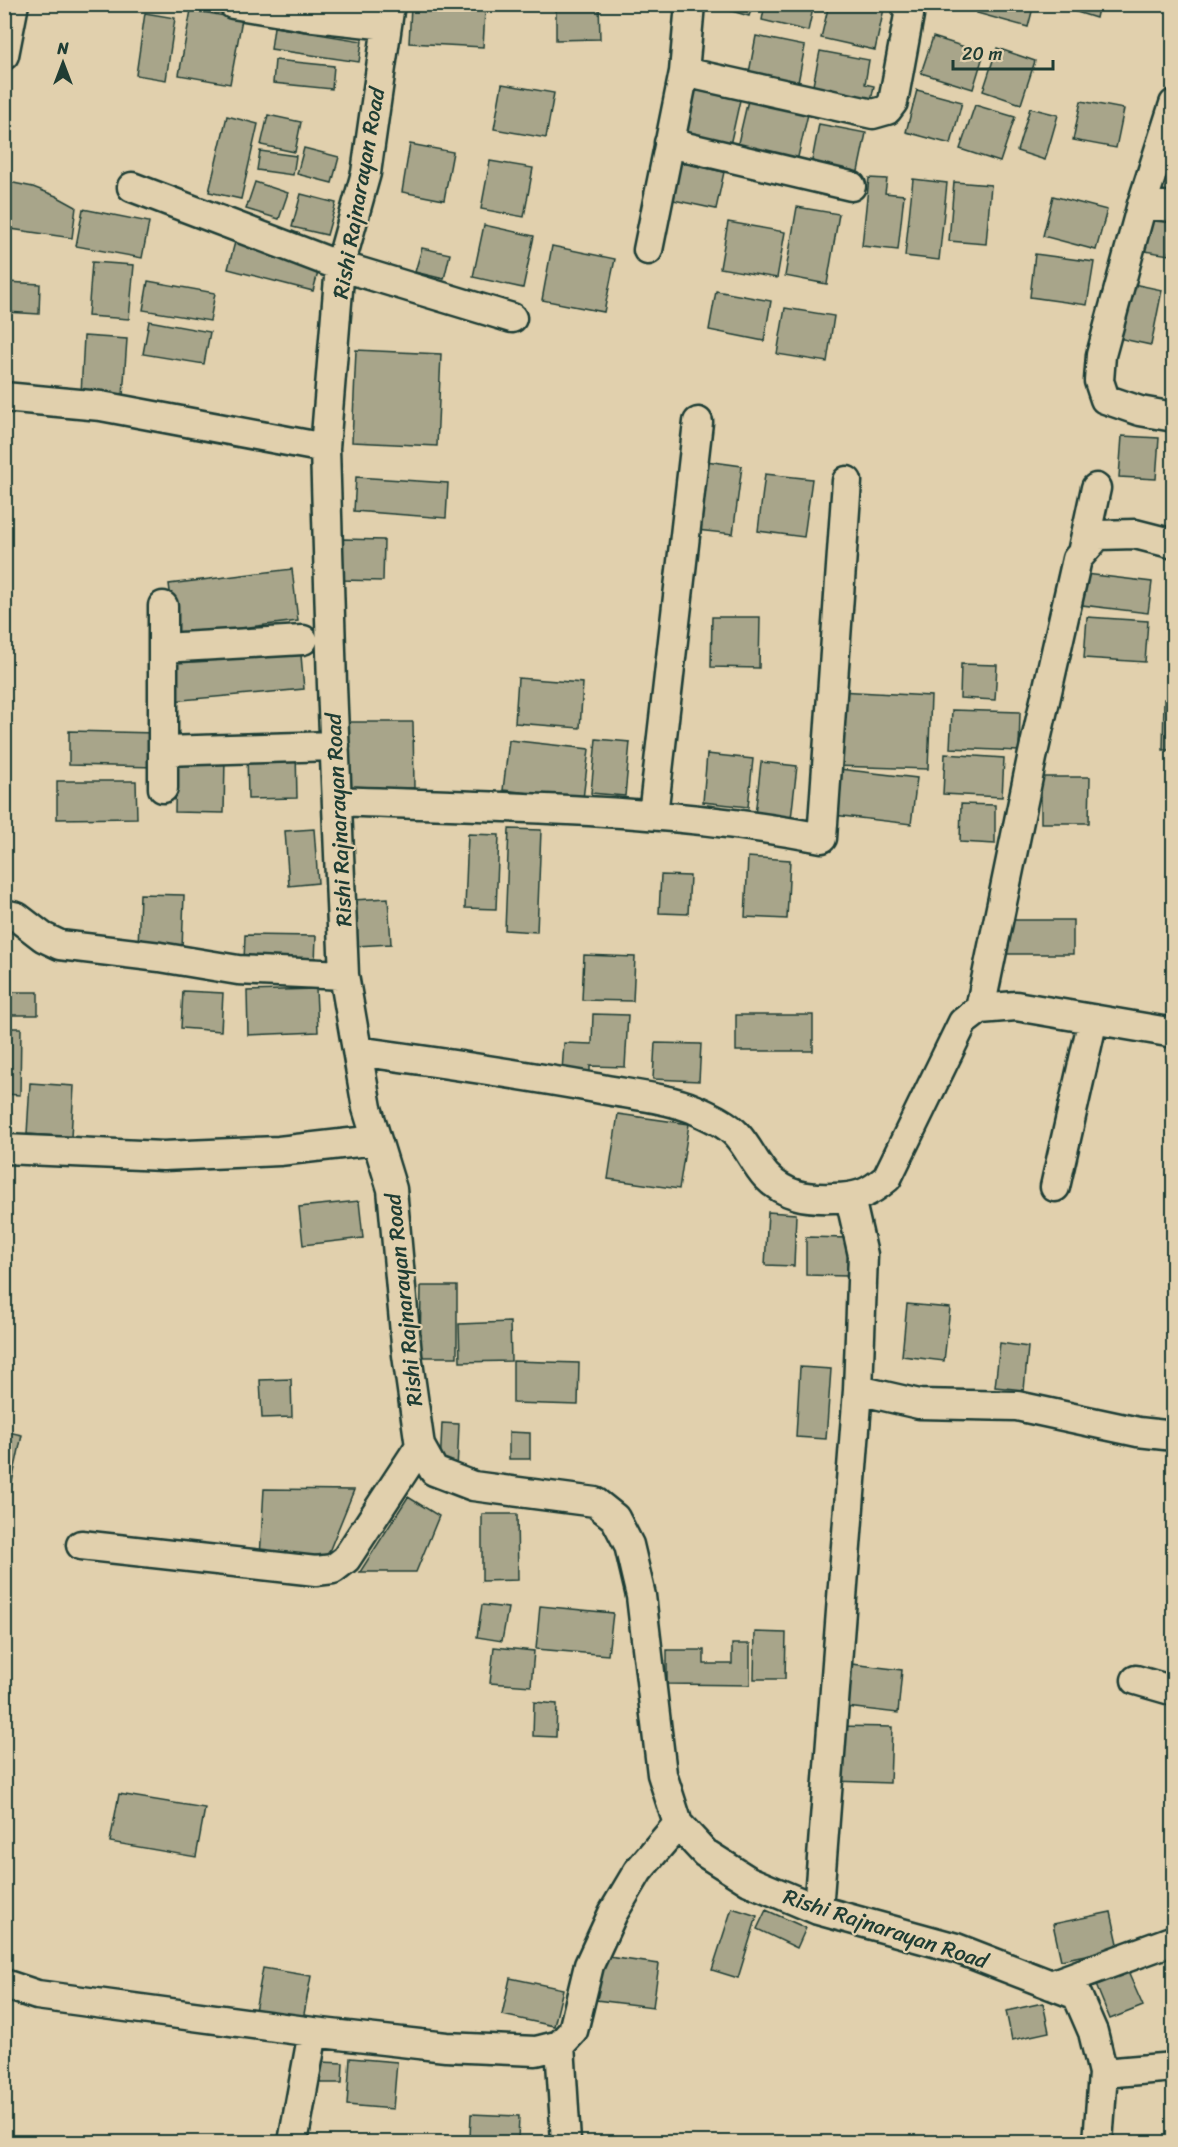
<svg xmlns="http://www.w3.org/2000/svg" width="1178" height="2147" font-family="Sriracha,sans-serif">
<rect width="100%" height="100%" fill="#e1d0ad"/>
<filter id="ink" filterUnits="userSpaceOnUse"><feTurbulence type="fractalNoise" baseFrequency=".0167" numOctaves="2"/><feDisplacementMap in="SourceGraphic" scale="12" xChannelSelector="R" yChannelSelector="G"/><feConvolveMatrix kernelMatrix="1 2 1 2 8 2 1 2 1" color-interpolation-filters="sRGB"/></filter>
<g filter="url(#ink)">
<!-- building -->
<path fill="#a8a58a" stroke="#1f3d34" stroke-width="1.5" d="M 556,4 L 599,4 L 600,39 L 556,40 Z
M 708,4 L 753,4 L 749,16 Z
M 765,4 L 814,4 L 808,31 L 762,20 Z
M 829,4 L 885,4 L 875,50 L 821,38 Z
M 980,4 L 1034,4 L 1028,27 L 977,13 Z
M 1051,4 L 1099,4 L 1096,18 Z
M 411,7 L 485,11 L 483,47 L 409,43 Z
M 191,10 L 242,19 L 230,84 L 179,75 Z
M 145,13 L 175,18 L 166,80 L 136,75 Z
M 274,27 L 362,41 L 359,62 L 271,49 Z
M 756,36 L 805,46 L 797,88 L 748,78 Z
M 933,37 L 984,53 L 973,89 L 921,73 Z
M 997,48 L 1035,61 L 1021,104 L 983,91 Z
M 820,51 L 869,60 L 865,84 L 874,86 L 870,106 L 811,95 Z
M 275,60 L 334,66 L 332,89 L 273,83 Z
M 502,84 L 554,93 L 546,138 L 494,129 Z
M 682,87 L 740,100 L 730,145 L 672,132 Z
M 917,90 L 962,102 L 951,144 L 906,132 Z
M 748,100 L 808,114 L 797,161 L 737,147 Z
M 1081,101 L 1124,109 L 1116,148 L 1073,140 Z
M 975,105 L 1015,117 L 1000,162 L 960,149 Z
M 1030,108 L 1058,115 L 1045,160 L 1017,151 Z
M 268,115 L 301,122 L 295,152 L 261,145 Z
M 227,116 L 258,124 L 241,199 L 209,192 Z
M 819,124 L 866,133 L 856,181 L 810,171 Z
M 410,144 L 453,152 L 444,200 L 402,192 Z
M 304,148 L 339,157 L 332,183 L 297,174 Z
M 260,151 L 296,156 L 293,175 L 257,170 Z
M 490,161 L 533,168 L 524,217 L 481,209 Z
M 672,161 L 724,172 L 716,209 L 664,198 Z
M 869,178 L 887,179 L 885,193 L 904,195 L 898,250 L 862,246 Z
M 913,179 L 947,183 L 939,260 L 905,256 Z
M 4,181 L 33,187 L 56,196 L 76,207 L 72,238 L 4,228 Z
M 255,182 L 288,193 L 279,219 L 246,209 Z
M 954,182 L 991,185 L 986,244 L 949,241 Z
M 301,194 L 336,203 L 327,235 L 292,227 Z
M 1053,196 L 1107,210 L 1096,250 L 1043,236 Z
M 797,207 L 839,214 L 827,284 L 785,276 Z
M 83,209 L 149,222 L 142,258 L 76,246 Z
M 1143,213 L 1174,217 L 1169,255 L 1138,250 Z
M 728,222 L 785,232 L 777,278 L 720,268 Z
M 484,225 L 534,236 L 523,288 L 473,277 Z
M 235,242 L 320,265 L 313,291 L 228,269 Z
M 552,246 L 615,259 L 604,312 L 542,300 Z
M 422,248 L 450,254 L 444,279 L 415,272 Z
M 1035,254 L 1094,262 L 1087,305 L 1030,297 Z
M 92,262 L 134,265 L 129,319 L 88,316 Z
M 148,281 L 215,293 L 210,321 L 143,310 Z
M 7,282 L 40,284 L 39,314 L 6,312 Z
M 1124,282 L 1162,290 L 1151,345 L 1113,337 Z
M 716,291 L 771,301 L 764,341 L 709,330 Z
M 785,308 L 834,316 L 827,362 L 777,354 Z
M 149,321 L 210,332 L 204,364 L 143,354 Z
M 84,336 L 127,339 L 123,396 L 81,394 Z
M 356,350 L 441,354 L 437,446 L 352,442 Z
M 1122,436 L 1159,438 L 1156,479 L 1119,477 Z
M 706,461 L 742,466 L 733,534 L 697,530 Z
M 765,474 L 812,479 L 804,537 L 758,531 Z
M 356,477 L 448,483 L 446,518 L 354,511 Z
M 342,539 L 384,540 L 383,581 L 341,580 Z
M 292,569 L 298,621 L 176,636 L 169,584 Z
M 1086,574 L 1152,582 L 1148,613 L 1082,605 Z
M 712,617 L 760,617 L 759,668 L 711,667 Z
M 1087,617 L 1148,621 L 1145,662 L 1084,658 Z
M 1173,636 L 1174,636 L 1174,681 L 1168,680 Z
M 300,644 L 304,689 L 171,701 L 168,656 Z
M 961,664 L 997,665 L 995,700 L 960,698 Z
M 518,678 L 583,683 L 580,728 L 515,723 Z
M 838,691 L 931,696 L 928,769 L 835,766 Z
M 1164,699 L 1174,699 L 1174,750 L 1163,750 Z
M 952,710 L 1020,712 L 1019,751 L 950,748 Z
M 348,722 L 413,722 L 414,788 L 349,788 Z
M 69,731 L 157,733 L 156,767 L 69,765 Z
M 596,739 L 630,742 L 625,796 L 591,793 Z
M 509,740 L 589,749 L 583,799 L 503,790 Z
M 296,751 L 297,798 L 248,799 L 247,752 Z
M 707,754 L 753,759 L 748,807 L 703,802 Z
M 945,754 L 1004,758 L 1002,797 L 943,794 Z
M 176,756 L 225,757 L 224,813 L 175,812 Z
M 761,762 L 797,766 L 791,819 L 755,815 Z
M 839,769 L 917,778 L 911,824 L 834,815 Z
M 1041,777 L 1090,777 L 1089,823 L 1041,823 Z
M 57,781 L 136,781 L 137,818 L 57,819 Z
M 961,804 L 995,805 L 995,844 L 960,842 Z
M 314,829 L 318,883 L 289,886 L 285,831 Z
M 509,829 L 541,830 L 537,932 L 505,930 Z
M 468,834 L 499,835 L 496,909 L 465,908 Z
M 748,857 L 790,860 L 787,919 L 745,917 Z
M 661,875 L 690,876 L 688,914 L 659,913 Z
M 140,894 L 184,895 L 182,949 L 138,948 Z
M 388,898 L 391,944 L 356,946 L 353,900 Z
M 1002,920 L 1073,920 L 1073,954 L 1002,954 Z
M 245,935 L 316,936 L 315,963 L 244,962 Z
M 584,955 L 635,957 L 633,1001 L 582,1000 Z
M 316,989 L 318,1032 L 248,1035 L 247,991 Z
M 183,991 L 223,993 L 221,1031 L 181,1028 Z
M 4,992 L 38,992 L 38,1015 L 4,1015 Z
M 593,1014 L 628,1015 L 625,1067 L 590,1066 L 590,1072 L 562,1071 L 564,1043 L 592,1044 Z
M 736,1015 L 813,1015 L 813,1051 L 736,1051 Z
M 4,1028 L 21,1028 L 20,1095 L 4,1094 Z
M 655,1043 L 701,1044 L 699,1081 L 653,1079 Z
M 30,1083 L 74,1086 L 71,1137 L 27,1134 Z
M 618,1114 L 689,1124 L 679,1189 L 608,1179 Z
M 359,1201 L 363,1238 L 303,1245 L 299,1207 Z
M 768,1212 L 796,1214 L 794,1266 L 765,1265 Z
M 806,1237 L 848,1238 L 847,1276 L 806,1275 Z
M 421,1286 L 457,1286 L 457,1357 L 420,1357 Z
M 907,1304 L 950,1308 L 944,1361 L 902,1356 Z
M 510,1322 L 511,1361 L 460,1362 L 459,1324 Z
M 1000,1343 L 1028,1347 L 1024,1390 L 995,1387 Z
M 513,1361 L 579,1363 L 578,1405 L 513,1403 Z
M 800,1367 L 831,1369 L 826,1439 L 796,1437 Z
M 291,1379 L 292,1417 L 262,1418 L 260,1380 Z
M 442,1423 L 459,1424 L 457,1471 L 440,1470 Z
M 4,1431 L 22,1435 L 11,1487 L 4,1485 Z
M 509,1432 L 530,1433 L 530,1459 L 509,1459 Z
M 264,1489 L 354,1490 L 324,1564 L 260,1558 Z
M 408,1497 L 439,1516 L 416,1572 L 360,1572 Z
M 482,1514 L 517,1514 L 518,1580 L 482,1581 Z
M 482,1605 L 508,1608 L 502,1641 L 477,1637 Z
M 540,1606 L 613,1613 L 608,1655 L 536,1649 Z
M 755,1632 L 786,1633 L 785,1679 L 754,1679 Z
M 732,1644 L 750,1644 L 750,1685 L 667,1684 L 667,1650 L 704,1650 L 704,1664 L 732,1664 Z
M 494,1647 L 534,1651 L 531,1686 L 490,1683 Z
M 843,1663 L 902,1670 L 898,1713 L 838,1706 Z
M 534,1702 L 557,1704 L 556,1737 L 533,1736 Z
M 836,1726 L 892,1727 L 890,1783 L 834,1781 Z
M 119,1794 L 205,1808 L 196,1857 L 110,1842 Z
M 732,1908 L 757,1916 L 738,1978 L 712,1970 Z
M 766,1910 L 806,1928 L 797,1948 L 757,1929 Z
M 1111,1912 L 1119,1948 L 1061,1960 L 1053,1924 Z
M 601,1956 L 659,1964 L 653,2007 L 596,2000 Z
M 263,1968 L 311,1976 L 302,2025 L 254,2016 Z
M 1128,1972 L 1143,2006 L 1110,2019 L 1096,1985 Z
M 510,1978 L 563,1989 L 554,2026 L 502,2015 Z
M 1043,2003 L 1049,2032 L 1012,2040 L 1006,2011 Z
M 350,2058 L 397,2062 L 393,2109 L 347,2105 Z
M 321,2062 L 343,2063 L 342,2083 L 320,2083 Z
M 471,2114 L 519,2116 L 518,2140 L 470,2138 Z"/>
<g fill="none" stroke-linecap="round" stroke-linejoin="round">
<!-- minor casing -->
<g stroke="#1f3d34" stroke-width="33">
<path id="minor" d="M 233,4 L 305,16 L 387,25
M 390,4 L 366,173 L 340,266 L 325,448 L 332,685 L 344,975 L 367,1108 L 392,1189 L 407,1355 L 420,1446 L 434,1471 L 473,1486 L 595,1502 L 615,1518 L 629,1545 L 641,1596 L 662,1774 L 678,1824 L 705,1853 L 749,1881 L 818,1910 L 956,1948 L 1077,1995 L 1093,2032 L 1103,2073 L 1098,2142
M 4,55 L 14,4
M 684,72 L 873,114 L 887,110 L 893,102 L 909,15 L 906,4
M 1174,104 L 1142,204 L 1101,355 L 1099,381 L 1105,399 L 1140,411 L 1174,417
M 669,143 L 851,186
M 132,187 L 340,266 L 512,318
M 1142,204 L 1174,207
M 648,250 L 684,72 L 690,4
M 4,397 L 101,406 L 325,448
M 1082,553 L 1096,488
M 163,606 L 163,788
M 163,648 L 303,640
M 164,751 L 335,746
M 338,801 C 499,808 663,807 822,838 L 847,481
M 653,815 L 698,422
M 4,914 L 17,917 L 43,937 L 60,945 L 160,957 L 238,970 L 344,975
M 980,1009 L 1032,758 L 1077,559 L 1098,535 L 1135,534 L 1174,544
M 357,1051 C 437,1062 517,1074 596,1088 C 625,1094 669,1098 694,1109 C 709,1116 726,1123 737,1135 C 748,1147 755,1164 766,1176 C 785,1196 807,1199 833,1198 C 857,1198 868,1194 887,1178 L 963,1022 L 980,1009 L 1016,1006 L 1174,1033
M 4,1149 L 163,1156 L 279,1151 L 376,1140
M 1055,1187 L 1093,1019
M 858,1390 L 919,1404 L 1017,1406 L 1138,1432 L 1174,1436
M 81,1545 L 316,1571 L 333,1569 L 346,1559 L 420,1446
M 1136,1680 L 1174,1691
M 818,1910 L 858,1390 L 863,1255 L 850,1198
M 4,1984 L 37,1995 L 313,2032 L 446,2047 L 536,2051 L 560,2045 L 573,2031 L 589,1965 L 613,1913 L 638,1871 L 678,1824
M 1051,1985 L 1174,1940
M 560,2045 L 566,2142
M 1103,2073 L 1174,2067
M 293,2142 L 313,2032"/>
</g>
<!-- minor -->
<use href="#minor" stroke="#e1d0ad" stroke-width="28"/>
</g>
</g>
<g text-anchor="middle" stroke-width="4.5" stroke-linejoin="round" paint-order="stroke">
<!-- street labels -->
<g font-size="22" fill="#1f3d34" stroke="#e1d0ad">
<text transform="translate(358 193) rotate(-80)" y="8">Rishi Rajnarayan Road</text>
<text transform="translate(338 820) rotate(-93)" y="8">Rishi Rajnarayan Road</text>
<text transform="translate(403 1300) rotate(-96)" y="8">Rishi Rajnarayan Road</text>
<text transform="translate(886 1928) rotate(18)" y="8">Rishi Rajnarayan Road</text>
</g>
</g>
<!-- margin -->
<rect width="1178" height="2147" fill="none" stroke="#e1d0ad" stroke-width="24"/>
<rect x="12" y="12" width="1154" height="2123" fill="none" stroke="#1f3d34" stroke-width="2" filter="url(#ink)"/>
<!-- north arrow -->
<g transform="translate(63 63)" stroke="#e1d0ad" stroke-width="4.5" paint-order="stroke">
<path d="M0-4.5L10 22L0 15L-10 22Z" fill="#1f3d34"/>
<text y="-9" font-size="16" font-weight="bold" text-anchor="middle" fill="#1f3d34">N</text>
</g>
<!-- scale -->
<path d="M953 60v9h100v-9" fill="none" stroke="#1f3d34" stroke-width="3"/>
<text x="962" y="60" font-size="18" fill="#1f3d34" stroke="#e1d0ad" stroke-width="4.5" paint-order="stroke">20 m</text>
</svg>
